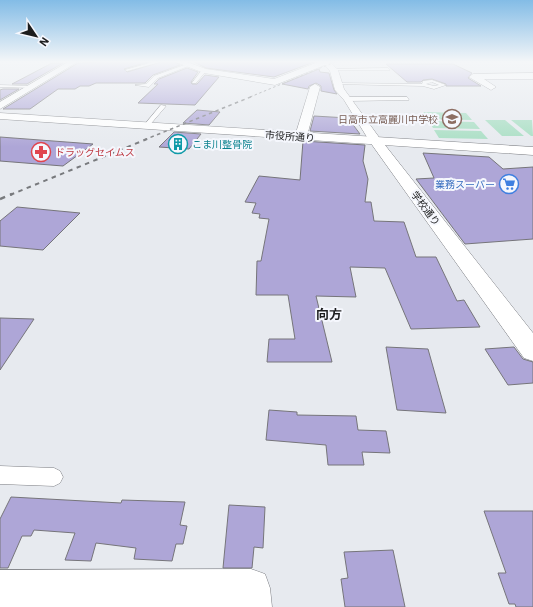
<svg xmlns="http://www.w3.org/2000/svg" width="533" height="607" font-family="'IBM Plex Sans','Noto Sans JP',sans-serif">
<rect width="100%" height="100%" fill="#e7eaef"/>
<!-- green -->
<path fill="#a8dec3" d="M 423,112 L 466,113 L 472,120 L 427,119 Z
M 485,120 L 505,120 L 524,136 L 502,136 Z
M 511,120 L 532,120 L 533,136 L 531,136 Z
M 429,121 L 474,122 L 480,129 L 433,128 Z
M 434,130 L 481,131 L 488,139 L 439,138 Z"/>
<!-- building -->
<path fill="#aea6d7" stroke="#76757a" d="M 100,62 L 148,62 L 124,69 L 127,72 L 161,62 L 175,62 L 180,65 L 153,75 L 145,83 L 96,83 L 89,86 L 80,86 L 75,89 L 58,89 L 30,109 L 3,109 L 78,63 Z
M 194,62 L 314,62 L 274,77 L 206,68 Z
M 52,63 L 63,63 L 27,84 L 12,84 Z
M 386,64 L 453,64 L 472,73 L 468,78 L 481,86 L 446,86 L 446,84 L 432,79 L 423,80 L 421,82 L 407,82 Z
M 187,68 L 198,72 L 191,82 L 192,84 L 197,84 L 205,75 L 219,77 L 195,105 L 138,103 L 158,84 L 154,84 L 159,79 Z
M 319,69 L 320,72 L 329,73 L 334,90 L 337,94 L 321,91 L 321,86 L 316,83 L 309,86 L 308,89 L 282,84 Z
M 3,89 L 19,89 L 0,100 L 0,90 Z
M 197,110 L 220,112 L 209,125 L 183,123 Z
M 314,116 L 348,118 L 360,134 L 310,131 Z
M 174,132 L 201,134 L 189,149 L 159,147 Z
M 0,137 L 93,144 L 63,166 L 0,161 Z
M 303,141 L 365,145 L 363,161 L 368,179 L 365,202 L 371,202 L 374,221 L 404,222 L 416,257 L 436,257 L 457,301 L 464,300 L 480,327 L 411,329 L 385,268 L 350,267 L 356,297 L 316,296 L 332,362 L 267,362 L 269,339 L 295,339 L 288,295 L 256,295 L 257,261 L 261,261 L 269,219 L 259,218 L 260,214 L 252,213 L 256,203 L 245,202 L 259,176 L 300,180 Z
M 423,153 L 489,157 L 503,169 L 533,167 L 533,239 L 465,244 L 416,179 L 434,178 Z
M 17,207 L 80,213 L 43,250 L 0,246 L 0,221 Z
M 0,318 L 34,319 L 0,370 Z
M 386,347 L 428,349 L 446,413 L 397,410 Z
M 514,347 L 523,359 L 533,362 L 533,383 L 508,385 L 485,349 Z
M 269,410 L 297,412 L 297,415 L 356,416 L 358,430 L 386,431 L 390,453 L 362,452 L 364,465 L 328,465 L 326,445 L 266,440 Z
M 11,497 L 121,503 L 122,500 L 185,502 L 180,525 L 187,526 L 183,544 L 176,544 L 172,561 L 134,559 L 136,548 L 96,543 L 91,561 L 65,560 L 75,533 L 34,530 L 31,536 L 22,536 L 8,568 L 0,568 L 0,519 Z
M 229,505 L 265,507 L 263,548 L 254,547 L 252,568 L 223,568 Z
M 484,511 L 533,511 L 533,607 L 516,607 L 515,604 L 509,604 L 498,573 L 506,573 Z
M 393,550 L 405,607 L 345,607 L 341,579 L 348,578 L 344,552 Z"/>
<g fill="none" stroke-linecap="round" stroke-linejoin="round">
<!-- lane casing -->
<g stroke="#7b7d82" stroke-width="1">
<path id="lane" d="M 153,62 L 160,62 L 127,71 L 125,70 Z
M 187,64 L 191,65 L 158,78 L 149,87 L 135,85 L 146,84 L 154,76 Z
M 388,68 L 390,70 L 332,70 L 334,69 Z
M 202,70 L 206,71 L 196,83 L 192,83 Z
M 432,80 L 446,85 L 434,89 L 423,86 L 336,84 L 338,83 L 422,84 L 423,81 ZM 432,82 L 439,85 L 434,86 L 426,84 Z
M 0,85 L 32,86 L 34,87 L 32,88 L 0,87 Z
M 407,97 L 409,100 L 348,101 L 345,99 L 348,97 Z
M 161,105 L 166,106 L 149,126 L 145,126 L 145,124 Z
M 0,466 L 54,468 L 60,471 L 63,477 L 60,483 L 54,486 L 0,484 Z"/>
</g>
<!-- street casing -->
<g stroke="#7b7d82" stroke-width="1">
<path id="street" d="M 68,62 L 77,62 L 0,109 L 0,102 Z
M 176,62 L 187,62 L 206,69 L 274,79 L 318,62 L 330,62 L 338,70 L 344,89 L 381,140 L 533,333 L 533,361 L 524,358 L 370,142 L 344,100 L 335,90 L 330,71 L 325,65 L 275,85 L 204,73 Z
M 533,73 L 533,79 L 484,79 L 496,87 L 491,90 L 469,77 L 473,74 Z
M 315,84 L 320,87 L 307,136 L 301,140 L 297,139 L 295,136 L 310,87 Z
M 251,569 L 265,574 L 270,588 L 272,607 L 0,607 L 0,570 Z"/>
</g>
<!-- secondary casing -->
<g stroke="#7b7d82" stroke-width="1">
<path id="secondary" d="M 0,113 L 533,147 L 533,155 L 0,119 Z"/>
</g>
<!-- lane -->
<use href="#lane" fill="#fff" fill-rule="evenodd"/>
<!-- street -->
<use href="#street" fill="#fff" fill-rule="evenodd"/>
<!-- secondary -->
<use href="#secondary" fill="#fff" fill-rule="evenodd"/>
<!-- rail-far3 -->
<path stroke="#787a7d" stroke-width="1" stroke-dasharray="2.5 2.5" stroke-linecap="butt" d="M 250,97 L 335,62"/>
<!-- rail-far2 -->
<path stroke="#787a7d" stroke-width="1.5" stroke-dasharray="3.5 3.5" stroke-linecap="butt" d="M 144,140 L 253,96"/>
<!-- rail-far1 -->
<path stroke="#787a7d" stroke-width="2" stroke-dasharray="4.5 4.5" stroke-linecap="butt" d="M 10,195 L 147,139"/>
<!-- rail -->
<path stroke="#787a7d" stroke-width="2.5" stroke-dasharray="5.5 5.5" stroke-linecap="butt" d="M 0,199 L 12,194"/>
</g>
<!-- sky -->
<linearGradient id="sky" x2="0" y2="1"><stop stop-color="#83bce6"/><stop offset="0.42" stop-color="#f4f6f8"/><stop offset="1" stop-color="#f4f6f8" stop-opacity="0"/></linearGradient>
<rect width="533" height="147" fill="url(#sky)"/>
<!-- icons -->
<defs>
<g id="school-ring" transform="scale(1)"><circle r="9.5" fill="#f5f7fd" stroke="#8d6e63" stroke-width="1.5"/><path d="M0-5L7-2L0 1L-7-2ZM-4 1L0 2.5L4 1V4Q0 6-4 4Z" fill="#8d6e63"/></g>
<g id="building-ring" transform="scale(1)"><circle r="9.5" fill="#f5f7fd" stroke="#0f9aa8" stroke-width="1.5"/><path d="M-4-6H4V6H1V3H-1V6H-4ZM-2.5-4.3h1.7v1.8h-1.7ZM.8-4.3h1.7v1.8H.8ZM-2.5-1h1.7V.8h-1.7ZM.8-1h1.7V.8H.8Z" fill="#0f9aa8"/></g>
<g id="pharmacy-ring" transform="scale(1)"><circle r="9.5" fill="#f5f7fd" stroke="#e0444e" stroke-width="1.5"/><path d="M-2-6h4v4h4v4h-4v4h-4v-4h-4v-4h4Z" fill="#e0444e"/></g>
<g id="supermarket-ring" transform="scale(1)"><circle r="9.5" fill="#f5f7fd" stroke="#3f7fe0" stroke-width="1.5"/><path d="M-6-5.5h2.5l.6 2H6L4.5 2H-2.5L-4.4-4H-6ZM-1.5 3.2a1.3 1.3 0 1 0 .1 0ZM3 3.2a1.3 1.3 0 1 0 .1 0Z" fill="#3f7fe0"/></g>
</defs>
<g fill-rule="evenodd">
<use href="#school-ring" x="452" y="119"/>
<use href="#building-ring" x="178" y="144"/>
<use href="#pharmacy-ring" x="41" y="152"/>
<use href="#supermarket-ring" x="509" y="184"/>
</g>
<g text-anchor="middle" stroke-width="4" stroke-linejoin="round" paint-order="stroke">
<!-- far-education labels -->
<g font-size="10" fill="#785e54" stroke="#f5f7fd" text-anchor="end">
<text x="438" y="123">日高市立高麗川中学校</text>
</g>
<!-- far-street labels -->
<g font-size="10" fill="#1c1d1e" stroke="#f5f7fd">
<text transform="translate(290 136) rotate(4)" y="4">市役所通り</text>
<text transform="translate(426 208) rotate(53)" y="4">学校通り</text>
</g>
<!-- far-culture labels -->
<g font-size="10" fill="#0d838f" stroke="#f5f7fd" text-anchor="start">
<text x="192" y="148">こま川整骨院</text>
</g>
<!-- far-health labels -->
<g font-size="10" fill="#be3a42" stroke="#f5f7fd" text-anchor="start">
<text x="55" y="156">ドラッグセイムス</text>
</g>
<!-- far-shop labels -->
<g font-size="10" fill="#366cbe" stroke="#f5f7fd" text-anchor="end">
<text x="495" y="188">業務スーパー</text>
</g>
<!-- neighbourhood labels -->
<g font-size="13" font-weight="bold" fill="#1c1d1e" stroke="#f5f7fd">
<text x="329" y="319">向方</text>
</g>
</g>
<!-- north arrow -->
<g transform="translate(36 36) rotate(125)" stroke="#f5f7fd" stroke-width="3" paint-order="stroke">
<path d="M0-3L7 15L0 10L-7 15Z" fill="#1c1d1e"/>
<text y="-6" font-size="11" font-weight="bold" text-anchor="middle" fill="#1c1d1e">N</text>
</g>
</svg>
